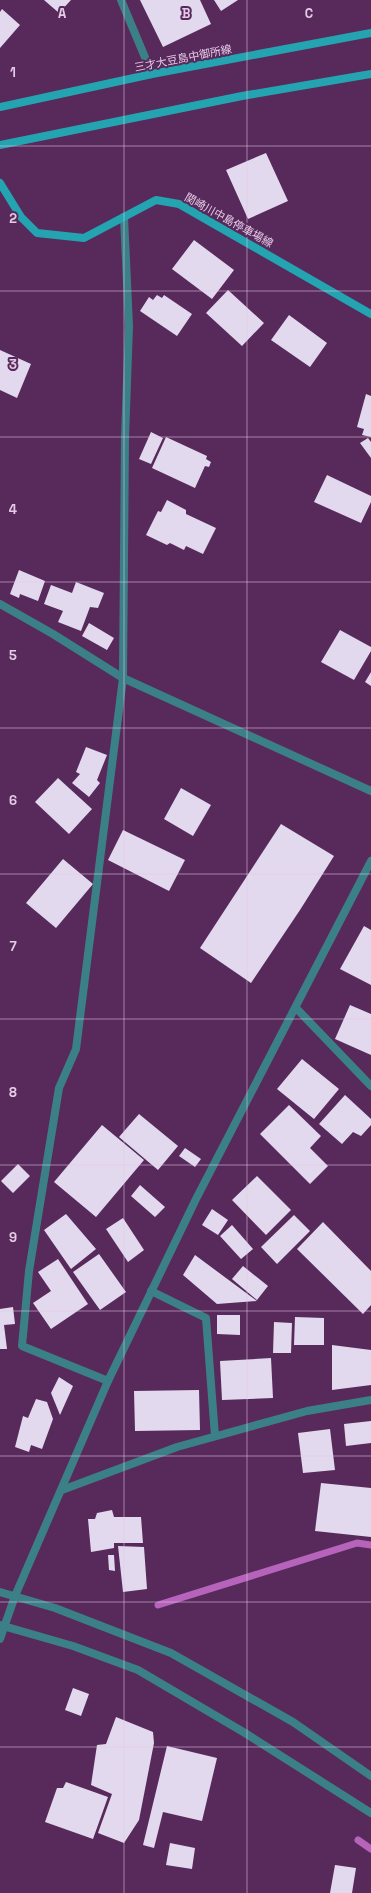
<svg xmlns="http://www.w3.org/2000/svg" width="371" height="1893" font-family="'Space Grotesk','Noto Sans JP',sans-serif">
<rect width="100%" height="100%" fill="#582a5b"/>
<g fill="none" stroke-linecap="round" stroke-linejoin="round">
<!-- stream -->
<path stroke="#b664bb" stroke-width="7" d="M 158,1605 L 357,1543 L 371,1545
M 358,1840 L 371,1849"/>
</g>
<!-- building -->
<path fill="#e2d9ee" d="M 44,0 L 71,0 L 59,13 Z
M 140,0 L 200,0 L 211,24 L 163,47 Z
M 214,0 L 238,0 L 221,11 Z
M 2,9 L 20,25 L 0,48 L 0,12 Z
M 266,153 L 288,201 L 248,219 L 226,170 Z
M 194,240 L 234,270 L 212,299 L 172,269 Z
M 228,290 L 264,323 L 242,346 L 206,313 Z
M 157,295 L 162,298 L 164,295 L 192,314 L 177,336 L 140,311 L 149,297 L 153,300 Z
M 289,315 L 327,343 L 310,367 L 271,340 Z
M 0,350 L 31,364 L 17,398 L 0,390 Z
M 366,394 L 371,396 L 371,437 L 362,435 L 364,429 L 357,427 Z
M 151,432 L 163,438 L 151,464 L 139,459 Z
M 166,437 L 207,456 L 206,459 L 211,462 L 209,467 L 205,466 L 195,488 L 152,468 Z
M 368,438 L 371,442 L 371,458 L 360,443 Z
M 327,475 L 371,496 L 371,502 L 361,523 L 314,502 Z
M 167,500 L 186,510 L 186,514 L 216,528 L 203,554 L 186,546 L 184,550 L 170,543 L 167,545 L 146,535 L 158,511 L 161,512 Z
M 19,570 L 45,581 L 38,601 L 20,594 L 19,598 L 10,594 Z
M 76,582 L 104,593 L 98,608 L 90,607 L 81,631 L 58,622 L 63,611 L 44,604 L 51,585 L 72,593 Z
M 89,623 L 114,638 L 107,650 L 82,636 Z
M 340,630 L 371,647 L 371,651 L 354,680 L 321,662 Z
M 371,672 L 371,686 L 365,682 Z
M 86,747 L 107,755 L 97,780 L 100,783 L 89,797 L 72,783 L 80,774 L 76,772 Z
M 58,778 L 92,809 L 69,834 L 35,802 Z
M 181,788 L 211,805 L 193,836 L 164,819 Z
M 281,824 L 334,856 L 300,910 L 251,983 L 200,948 Z
M 123,830 L 185,860 L 169,891 L 108,860 Z
M 63,859 L 93,884 L 56,928 L 26,903 Z
M 364,926 L 371,930 L 371,985 L 340,969 Z
M 350,1005 L 371,1014 L 371,1055 L 335,1039 Z
M 302,1059 L 339,1089 L 314,1119 L 277,1089 Z
M 345,1095 L 371,1119 L 371,1125 L 361,1136 L 353,1132 L 342,1144 L 319,1124 Z
M 289,1105 L 321,1136 L 310,1148 L 328,1166 L 310,1184 L 260,1134 Z
M 139,1114 L 178,1146 L 158,1170 L 119,1137 Z
M 102,1125 L 144,1160 L 96,1217 L 54,1182 Z
M 185,1148 L 201,1159 L 195,1167 L 179,1156 Z
M 18,1164 L 30,1176 L 13,1193 L 1,1181 Z
M 257,1176 L 291,1210 L 266,1235 L 232,1200 Z
M 140,1185 L 165,1207 L 155,1217 L 131,1196 Z
M 212,1209 L 228,1220 L 218,1235 L 202,1225 Z
M 66,1214 L 96,1249 L 71,1269 L 44,1230 Z
M 294,1215 L 310,1231 L 277,1264 L 261,1247 Z
M 123,1218 L 144,1250 L 128,1262 L 106,1229 Z
M 323,1222 L 371,1271 L 371,1305 L 363,1314 L 297,1249 Z
M 232,1225 L 253,1249 L 241,1259 L 220,1236 Z
M 99,1254 L 126,1292 L 100,1310 L 73,1272 Z
M 195,1255 L 257,1301 L 217,1304 L 183,1275 Z
M 58,1259 L 88,1304 L 51,1329 L 33,1303 L 51,1291 L 38,1272 Z
M 243,1266 L 268,1286 L 257,1300 L 232,1279 Z
M 13,1307 L 15,1324 L 4,1325 L 7,1349 L 0,1349 L 0,1309 Z
M 217,1315 L 240,1315 L 240,1335 L 217,1334 Z
M 295,1317 L 324,1318 L 324,1345 L 294,1345 Z
M 274,1322 L 292,1323 L 291,1353 L 273,1353 Z
M 332,1345 L 371,1350 L 371,1385 L 332,1390 Z
M 271,1358 L 273,1398 L 222,1400 L 220,1361 Z
M 59,1377 L 73,1386 L 60,1415 L 51,1393 Z
M 199,1390 L 200,1430 L 135,1431 L 134,1391 Z
M 36,1399 L 47,1402 L 53,1419 L 42,1449 L 31,1445 L 29,1452 L 15,1447 L 23,1416 L 28,1418 Z
M 371,1421 L 371,1443 L 346,1446 L 344,1424 Z
M 330,1429 L 335,1470 L 303,1473 L 298,1433 Z
M 321,1483 L 371,1488 L 371,1537 L 315,1531 Z
M 112,1510 L 114,1517 L 141,1517 L 143,1543 L 114,1543 L 114,1548 L 91,1552 L 88,1519 L 95,1519 L 97,1513 Z
M 118,1546 L 144,1547 L 147,1589 L 123,1592 Z
M 108,1555 L 114,1555 L 115,1571 L 109,1570 Z
M 73,1688 L 89,1694 L 81,1716 L 65,1710 Z
M 116,1717 L 153,1732 L 154,1743 L 139,1820 L 124,1843 L 98,1833 L 112,1794 L 91,1785 L 97,1745 L 106,1744 Z
M 167,1746 L 217,1758 L 202,1821 L 163,1812 L 154,1848 L 143,1845 Z
M 66,1782 L 108,1797 L 93,1839 L 45,1822 L 57,1788 L 63,1788 Z
M 170,1843 L 195,1848 L 192,1869 L 166,1865 Z
M 335,1865 L 356,1868 L 352,1893 L 330,1893 Z"/>
<g fill="none" stroke-linecap="round" stroke-linejoin="round">
<!-- minor -->
<path stroke="#3c8087" stroke-width="8" d="M 121,0 L 152,74
M 0,604 L 53,634 L 123,678 L 371,791
M 296,1008 L 371,1086
M 151,1291 L 206,1318 L 215,1436
M 108,1381 L 22,1346 L 29,1271 L 59,1088 L 76,1049 L 123,678 L 125,437 L 129,326 L 124,217
M 62,1490 L 177,1447 L 307,1411 L 371,1400
M 0,1639 L 15,1596"/>
<!-- tertiary -->
<path stroke="#3c8087" stroke-width="8" d="M 0,1592 L 55,1608 L 171,1653 L 293,1722 L 371,1776
M 15,1596 L 108,1381 L 196,1199 L 371,861
M 0,1625 L 73,1646 L 138,1670 L 245,1733 L 371,1813"/>
<!-- secondary -->
<path stroke="#24a4b0" stroke-width="8" d="M 0,107 L 152,74 L 371,33
M 0,145 L 242,96 L 371,74
M 0,183 L 21,217 L 37,233 L 84,238 L 156,200 L 179,204 L 371,314"/>
</g>
<!-- grid -->
<path fill="none" stroke="#e6cbe8" stroke-width="1" stroke-opacity="0.55" d="M 124,0 L 124,1893M 247,0 L 247,1893M 0,146 L 371,146M 0,291 L 371,291M 0,437 L 371,437M 0,582 L 371,582M 0,728 L 371,728M 0,874 L 371,874M 0,1019 L 371,1019M 0,1165 L 371,1165M 0,1311 L 371,1311M 0,1456 L 371,1456M 0,1602 L 371,1602M 0,1747 L 371,1747"/>
<g text-anchor="middle" stroke-width="4" stroke-linejoin="round" paint-order="stroke">
<!-- street labels -->
<g font-size="11" fill="#e6cbe8" stroke="#582a5b">
<text transform="translate(183 58) rotate(-11)" y="4">三才大豆島中御所線</text>
<text transform="translate(229 220) rotate(29)" y="4">関崎川中島停車場線</text>
</g>
</g>
<g font-size="13" text-anchor="middle" font-weight="bold" fill="#e6cbe8" stroke="#582a5b" stroke-width="4" stroke-linejoin="round" paint-order="stroke">
<text x="62" y="18">A</text>
<text x="186" y="18">B</text>
<text x="309" y="18">C</text>
<text x="13" y="77">1</text>
<text x="13" y="223">2</text>
<text x="13" y="369">3</text>
<text x="13" y="514">4</text>
<text x="13" y="660">5</text>
<text x="13" y="805">6</text>
<text x="13" y="951">7</text>
<text x="13" y="1097">8</text>
<text x="13" y="1242">9</text>
</g>
</svg>
